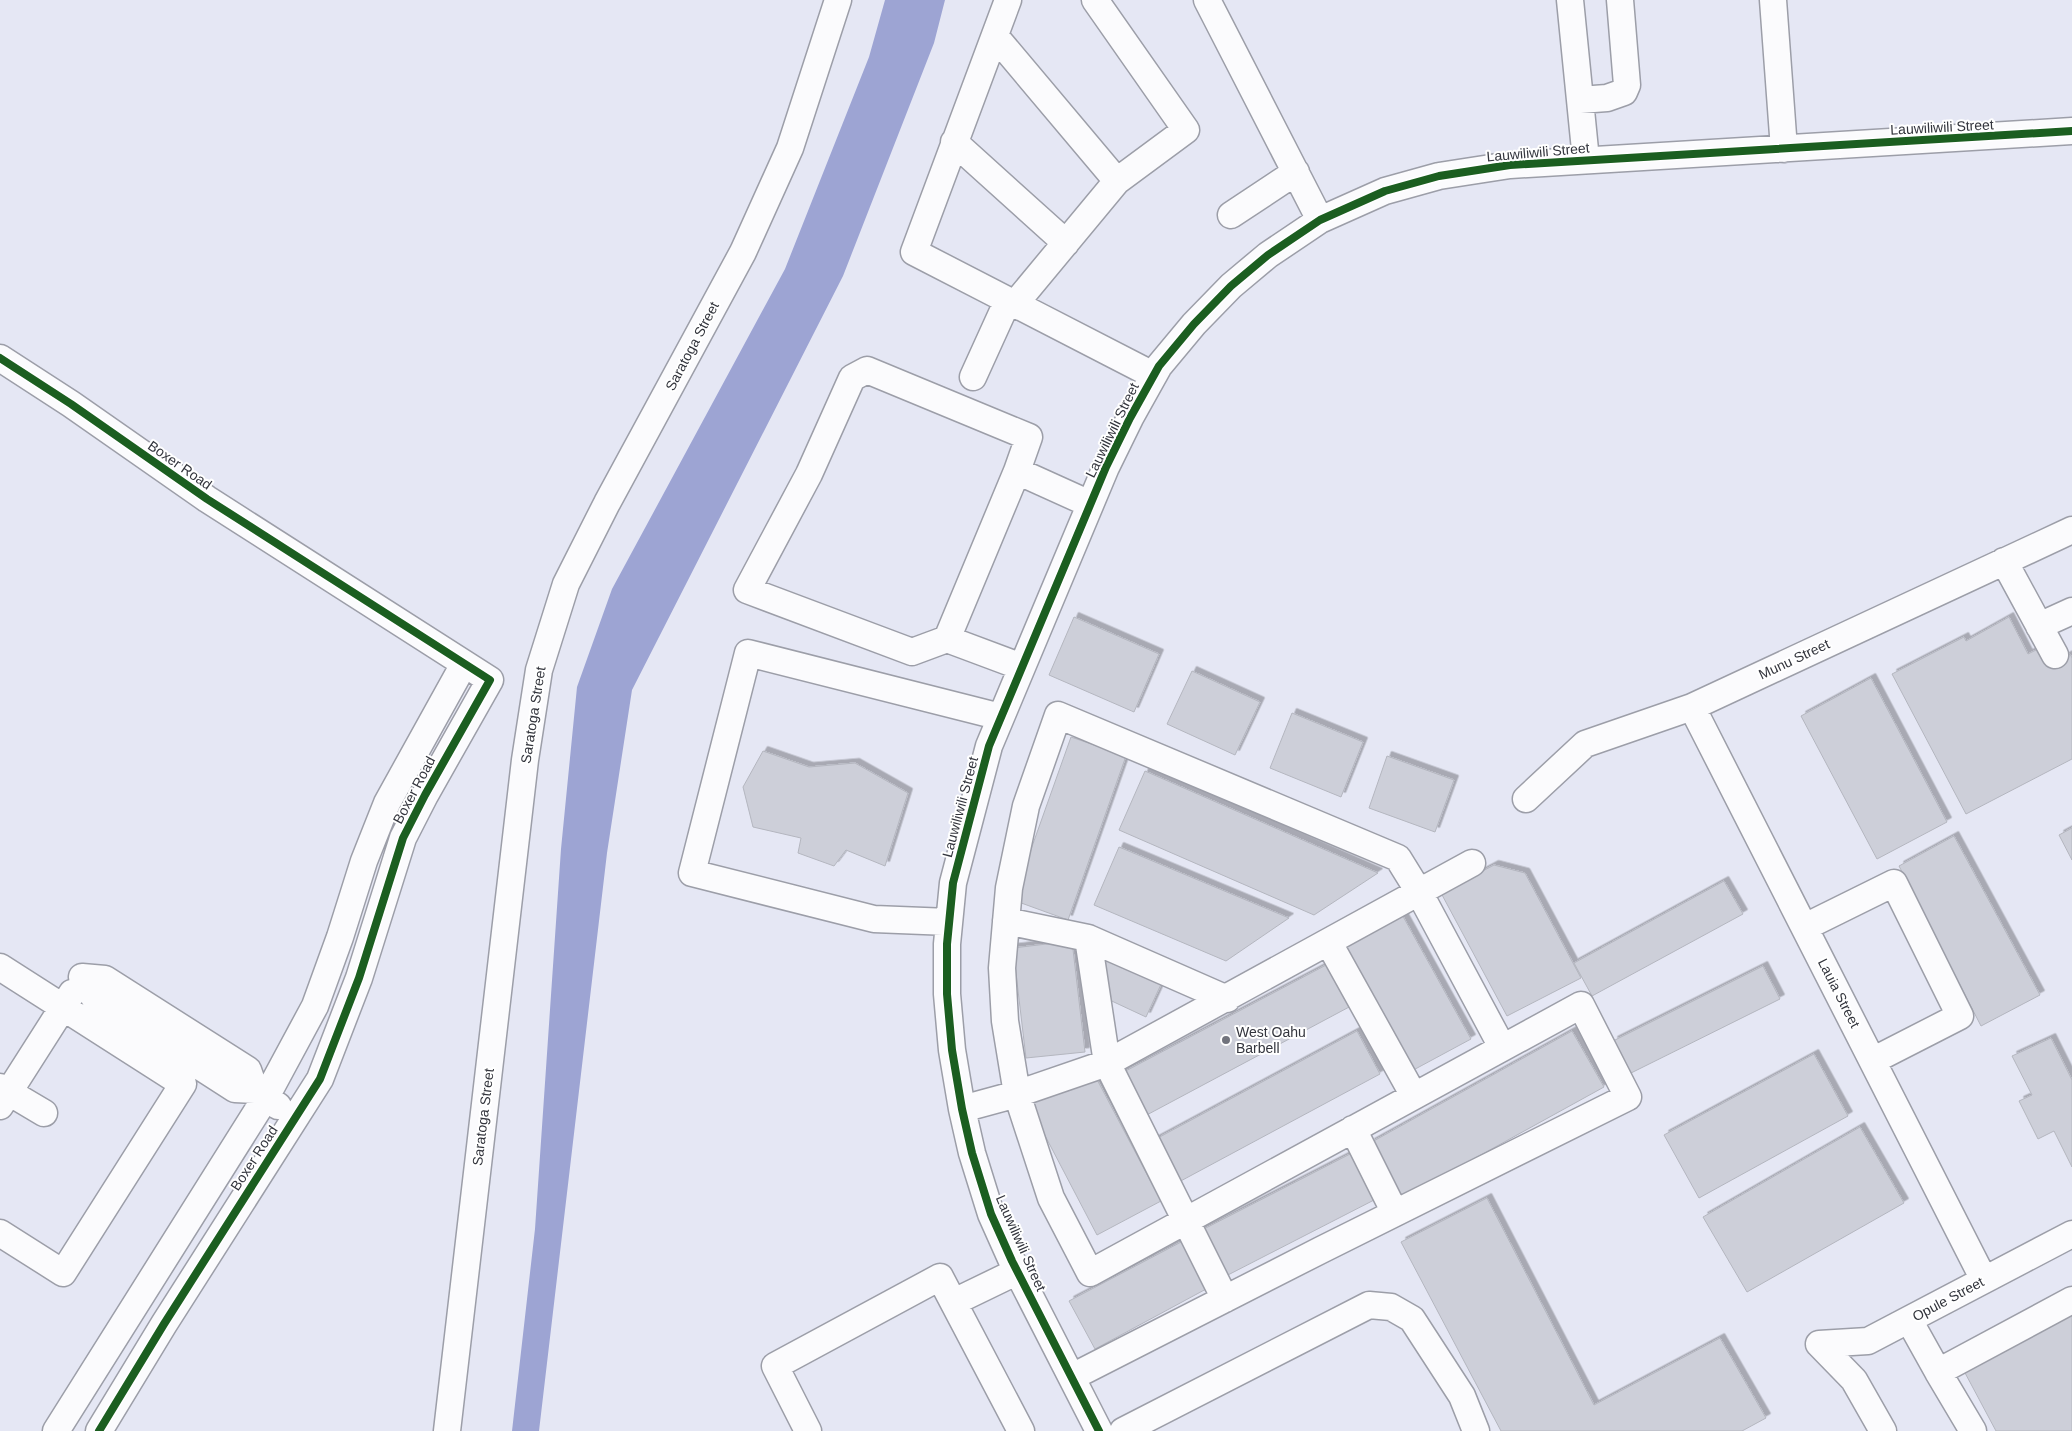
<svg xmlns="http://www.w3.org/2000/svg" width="2072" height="1431" font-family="Helvetica,sans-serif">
<defs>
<filter id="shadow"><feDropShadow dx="4.5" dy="-4.5" stdDeviation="0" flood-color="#0004"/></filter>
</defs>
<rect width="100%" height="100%" fill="#e5e7f4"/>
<!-- water -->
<path fill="#9da4d3" d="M 885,0 L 945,0 L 934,43 L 843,276 L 632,690 L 607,853 L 539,1431 L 512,1431 L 535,1229 L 561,849 L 577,687 L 612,589 L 785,269 L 869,57 Z"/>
<!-- building -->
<path fill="#cdcfd9" stroke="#b4b6bf" filter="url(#shadow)" d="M 1074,617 L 1159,654 L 1134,712 L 1049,675 Z
M 2009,617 L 2028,654 L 2038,649 L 2048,666 L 2070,654 L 2072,658 L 2072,759 L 1966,814 L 1892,674 L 1964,637 L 1966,641 Z
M 1192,671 L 1260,702 L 1235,755 L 1167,724 Z
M 1871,678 L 1947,822 L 1877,859 L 1801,716 Z
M 1292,713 L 1363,742 L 1341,797 L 1270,768 Z
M 1071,737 L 1126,756 L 1068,920 L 1013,900 Z
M 763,751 L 809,767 L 855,763 L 908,793 L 885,866 L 846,850 L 834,866 L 798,853 L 801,838 L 753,827 L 743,787 Z
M 1387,756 L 1454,780 L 1435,832 L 1369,808 Z
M 1145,771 L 1378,873 L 1314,915 L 1119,830 Z
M 2072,828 L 2072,860 L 2059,835 Z
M 1954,836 L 2040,995 L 1981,1026 L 1899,866 Z
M 1119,847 L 1289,918 L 1226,961 L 1094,905 Z
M 1494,865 L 1525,873 L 1581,978 L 1507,1016 L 1441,893 Z
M 1724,881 L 1743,914 L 1592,996 L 1574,963 Z
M 1400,911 L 1471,1039 L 1406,1074 L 1335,947 Z
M 1072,941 L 1085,1052 L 1026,1058 L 1013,948 Z
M 1100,951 L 1163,980 L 1146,1017 L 1101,996 Z
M 1328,964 L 1351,1006 L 1143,1117 L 1120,1074 Z
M 1763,966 L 1780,999 L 1629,1074 L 1613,1041 Z
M 1357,1031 L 1380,1074 L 1177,1183 L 1154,1140 Z
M 1572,1031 L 1604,1087 L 1401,1199 L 1370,1143 Z
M 2051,1038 L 2072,1080 L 2072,1167 L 2054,1131 L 2038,1139 L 2019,1101 L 2032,1095 L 2012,1056 Z
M 1814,1054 L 1848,1116 L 1699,1198 L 1664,1135 Z
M 1092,1070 L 1161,1201 L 1097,1235 L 1028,1103 Z
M 1860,1127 L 1904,1203 L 1747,1292 L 1703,1217 Z
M 1352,1153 L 1376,1199 L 1224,1277 L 1200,1231 Z
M 1487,1198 L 1594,1405 L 1720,1338 L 1766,1418 L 1742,1431 L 1501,1431 L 1401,1242 Z
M 1183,1241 L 1208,1288 L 1095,1349 L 1069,1301 Z
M 2072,1314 L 2072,1431 L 1996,1431 L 1964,1371 Z"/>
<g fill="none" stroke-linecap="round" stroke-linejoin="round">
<!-- minor casing -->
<g stroke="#9c9ea8" stroke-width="29">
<path id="minor" d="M 1008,0 L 914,252 L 1153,375
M 1095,0 L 1186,130 L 1117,181
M 1207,0 L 1320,220
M 1570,0 L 1586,160
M 1773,0 L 1784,149
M 995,36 L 1117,181 L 1015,304
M 1580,100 L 1607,98 L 1624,92 L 1627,85 L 1620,0
M 954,142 L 1066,243
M 1231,215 L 1296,172
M 0,358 L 71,404 L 207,499 L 490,680 L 425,795 L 403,838 L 359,978 L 320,1079 L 164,1324 L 99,1431
M 973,377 L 1008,300
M 1017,471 L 1090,504
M 2004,561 L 2055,655
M 2039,626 L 2072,611
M 947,639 L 912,652 L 747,590 L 809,474 L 852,378 L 867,370 L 1029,437 L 1017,471 L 947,639 L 1022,667
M 1692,707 L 1984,1280
M 1526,799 L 1585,744 L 1692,707 L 2072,530
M 1472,863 L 1419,892 L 1398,858 L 1058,715 L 1026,806 L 1009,888 L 1002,968 L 1005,1021 L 1017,1094 L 1107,1063 L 1419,892 L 1502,1047
M 1006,921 L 1088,938
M 949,922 L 874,919 L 692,873 L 748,653 L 1001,717
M 1805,927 L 1894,883 L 1960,1016 L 1874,1060
M 1329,943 L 1414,1096
M 0,967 L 183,1084 L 63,1273 L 0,1233
M 82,977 L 105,979 L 248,1070 L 255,1090 L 278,1106
M 82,977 L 95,999 L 235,1089 L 255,1090
M 0,1087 L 44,1113
M 0,1106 L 72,993
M 962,1109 L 1017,1094 L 1051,1198 L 1090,1273 L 1581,1005 L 1628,1097 L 1321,1250 L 1072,1377
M 1353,1129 L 1395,1213
M 1225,1299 L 1107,1063 L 1088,938 L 1227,999
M 954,1302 L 1018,1271
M 1909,1320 L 1938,1372 L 2072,1300
M 1819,1344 L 1868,1341 L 2072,1234
M 1819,1344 L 1854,1380 L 1883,1431
M 1938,1372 L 1973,1431
M 56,1431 L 266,1097 L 315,1006 L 340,937 L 364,861 L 387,803 L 464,664
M 447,1431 L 525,760 L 539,670 L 566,584 L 607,503 L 743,252 L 790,148 L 838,0
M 808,1431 L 775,1366 L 940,1277 L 1021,1431
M 1099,1431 L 1012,1261 L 991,1214 L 972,1153 L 962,1109 L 952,1050 L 947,994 L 947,944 L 953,883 L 989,746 L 1106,467 L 1130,418 L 1159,366 L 1194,324 L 1231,286 L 1268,255 L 1320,220 L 1385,191 L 1439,176 L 1510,165 L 2072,131
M 1123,1431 L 1369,1305 L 1391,1307 L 1412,1319 L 1462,1396 L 1476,1431"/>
</g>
<!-- minor -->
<use href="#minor" stroke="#fbfbfd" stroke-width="26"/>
<!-- cycleway casing -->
<g stroke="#fff" stroke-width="11">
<path id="cycleway" d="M 0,358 L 71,404 L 207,499 L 490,680 L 425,795 L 403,838 L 359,978 L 320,1079 L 164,1324 L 99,1431
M 1099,1431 L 1012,1261 L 991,1214 L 972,1153 L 962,1109 L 952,1050 L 947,994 L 947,944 L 953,883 L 989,746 L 1106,467 L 1130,418 L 1159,366 L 1194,324 L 1231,286 L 1268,255 L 1320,220 L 1385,191 L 1439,176 L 1510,165 L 2072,131"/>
</g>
<!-- cycleway -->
<use href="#cycleway" stroke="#1b5e20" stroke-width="8"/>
</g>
<!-- markers -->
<circle fill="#71737d" stroke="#fff" stroke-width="2" cx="1226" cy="1040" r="5"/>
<g text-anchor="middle" stroke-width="4" stroke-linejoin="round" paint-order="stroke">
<!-- street labels -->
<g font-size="14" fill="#33353d" stroke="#fff">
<text transform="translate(1942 127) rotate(-3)" y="5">Lauwiliwili Street</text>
<text transform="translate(1538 152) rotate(-5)" y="5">Lauwiliwili Street</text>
<text transform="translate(692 346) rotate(-62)" y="5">Saratoga Street</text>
<text transform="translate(1112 430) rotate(-64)" y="5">Lauwiliwili Street</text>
<text transform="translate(180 465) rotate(35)" y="5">Boxer Road</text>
<text transform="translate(1794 659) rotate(-25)" y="5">Munu Street</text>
<text transform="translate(533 715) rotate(-81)" y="5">Saratoga Street</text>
<text transform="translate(414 790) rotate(-62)" y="5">Boxer Road</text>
<text transform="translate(960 807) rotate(-75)" y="5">Lauwiliwili Street</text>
<text transform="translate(1839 993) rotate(63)" y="5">Lauia Street</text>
<text transform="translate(483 1117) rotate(-83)" y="5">Saratoga Street</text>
<text transform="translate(254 1158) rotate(-57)" y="5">Boxer Road</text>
<text transform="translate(1021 1243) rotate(66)" y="5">Lauwiliwili Street</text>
<text transform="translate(1948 1299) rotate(-28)" y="5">Opule Street</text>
</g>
<!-- poi labels -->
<g font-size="14" fill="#33353d" stroke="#fff" text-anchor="start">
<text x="1236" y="1037">West Oahu<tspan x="1236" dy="16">Barbell</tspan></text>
</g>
</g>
</svg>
